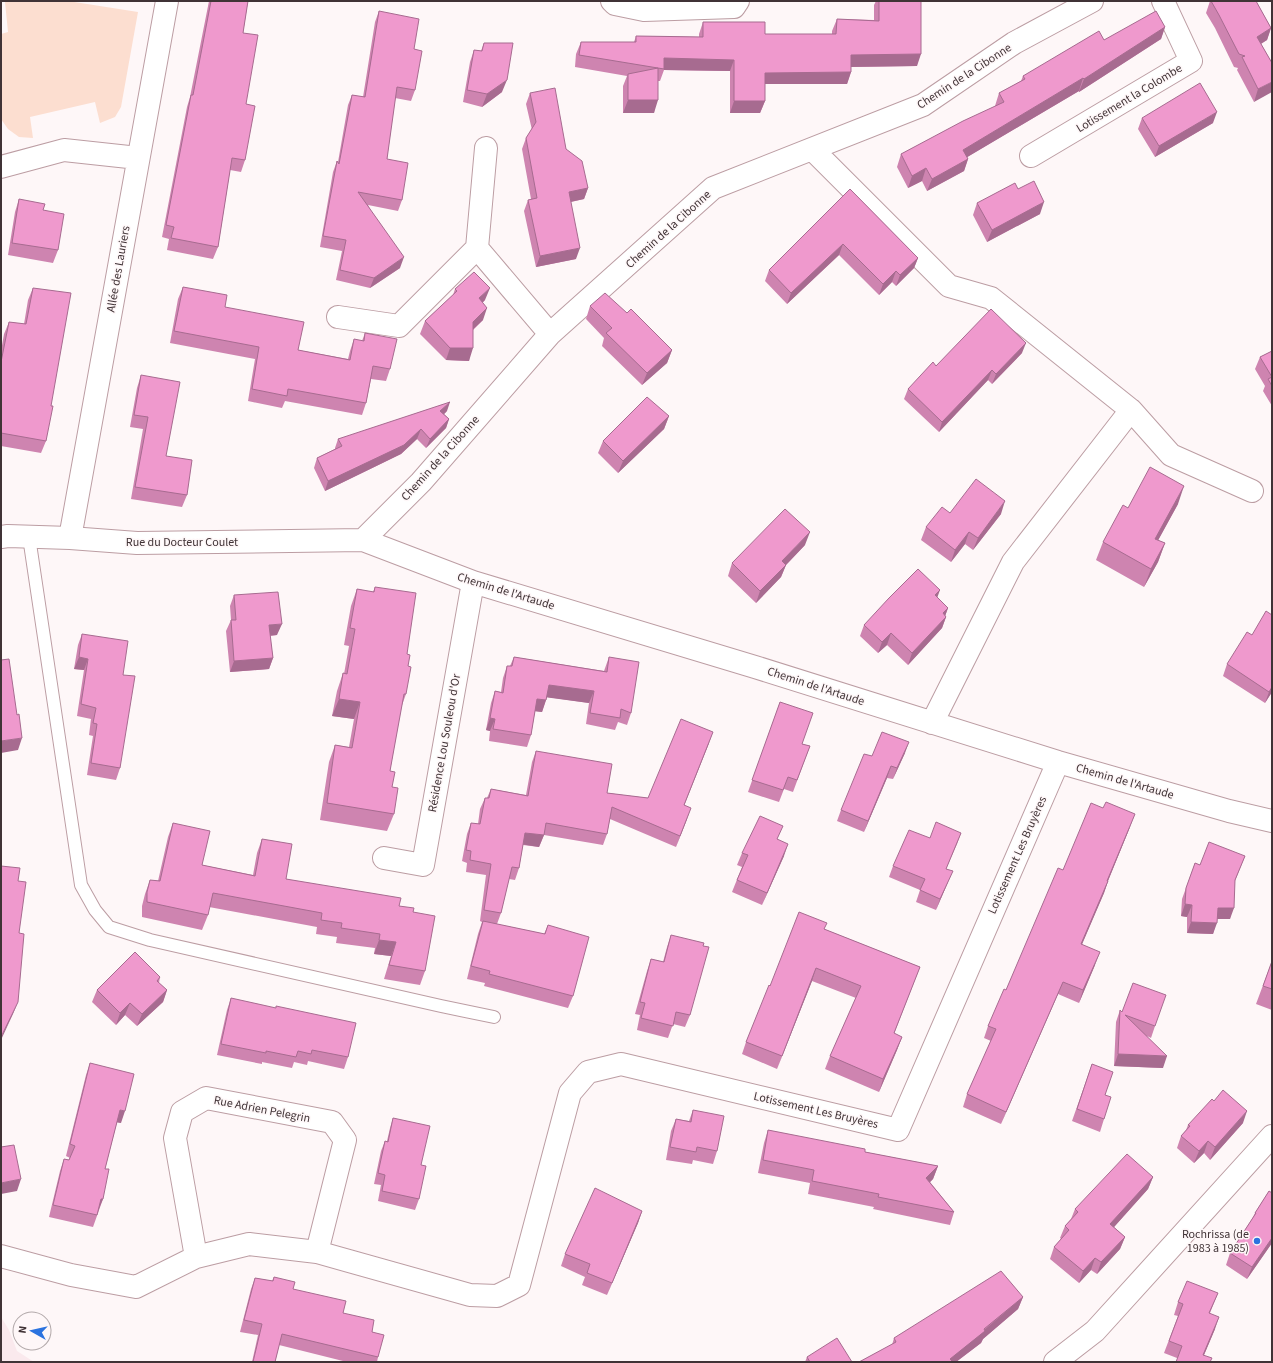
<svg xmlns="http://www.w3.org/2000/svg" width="1273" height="1363" font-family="'Source Sans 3',sans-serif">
<rect width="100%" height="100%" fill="#fef7f8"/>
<!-- built -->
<path fill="#fae9ed" d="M 1,1317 L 9,1330 L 17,1351 L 34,1362 L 1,1362 Z"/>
<!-- green -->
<path fill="#fcded0" d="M 29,1 L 68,1 L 138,12 L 121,107 L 115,117 L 100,123 L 95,102 L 30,117 L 33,138 L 19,137 L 8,129 L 1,119 L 1,34 L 8,32 L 5,2 Z"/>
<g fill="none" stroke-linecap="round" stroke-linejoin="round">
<!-- service casing -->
<g stroke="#bc9da3" stroke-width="14">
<path id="service" d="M 29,537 L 81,885 L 95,910 L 109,927 L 150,940 L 441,1006 L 494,1017"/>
</g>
<!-- minor casing -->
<g stroke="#bc9da3" stroke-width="24">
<path id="minor" d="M 612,1 L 615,4 L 644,10 L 734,7 L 738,1
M 486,148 L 477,248 L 550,334
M 812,149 L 949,286 L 991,298 L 1131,410 L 1013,562 L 932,723
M 1031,156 L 1191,61 L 1163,1
M 1,167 L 64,150 L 138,158
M 338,317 L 399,326 L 477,248
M 1131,410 L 1171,455 L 1252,491
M 1,537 L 8,536 L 70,538 L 137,543 L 363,540 L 473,582 L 755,667 L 1058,762 L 1229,811 L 1272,821
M 70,538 L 167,1
M 363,540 L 421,482 L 550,334 L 713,188 L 923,105 L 1014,43 L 1092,1
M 384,858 L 423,865 L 473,582
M 317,1252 L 470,1295 L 497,1296 L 519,1285 L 570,1093 L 588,1072 L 621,1064 L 898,1130 L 1058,762
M 1,1256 L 71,1275 L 136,1287 L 196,1257 L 249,1244 L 317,1252 L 345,1140 L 332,1122 L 206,1098 L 182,1112 L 175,1138 L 196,1257
M 1055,1362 L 1095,1331 L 1272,1136"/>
</g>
<!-- service -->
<use href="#service" stroke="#fff" stroke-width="12"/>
<!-- minor -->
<use href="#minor" stroke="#fff" stroke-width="22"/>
</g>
<!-- wall -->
<path fill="#ce84b0" d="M 209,1 L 248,1 L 243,33 L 246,104 L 245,160 L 241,172 L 230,170 L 218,247 L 213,259 L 167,250 L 169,239 L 162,237 L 187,107 L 190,97 Z
M 876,1 L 921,1 L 917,66 L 851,67 L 851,72 L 847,84 L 765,84 L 765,101 L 760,113 L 730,113 L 730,71 L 664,70 L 660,81 L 658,81 L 654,113 L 623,113 L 623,86 L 627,76 L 575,67 L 576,54 L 581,42 L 634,42 L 636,36 L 699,37 L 699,34 L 703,22 L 765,34 L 832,34 L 832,31 L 837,19 L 874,20 L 874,5 Z
M 1210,1 L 1256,1 L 1271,28 L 1267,40 L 1261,44 L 1272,63 L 1254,102 L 1237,70 L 1238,68 L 1234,67 L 1215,28 L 1206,13 Z
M 379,11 L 414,49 L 415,90 L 411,101 L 395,98 L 387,159 L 402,200 L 398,211 L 368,205 L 400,268 L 370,288 L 336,280 L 342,251 L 320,247 L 333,172 L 337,161 L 338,162 L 348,105 L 352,95 L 363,97 L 375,22 Z
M 1165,27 L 1161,39 L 1079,92 L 1079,91 L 967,157 L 968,159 L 964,171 L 927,191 L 922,181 L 908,188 L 897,167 L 901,154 L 995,107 L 995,106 L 999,93 L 1021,81 L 1023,76 L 1104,40 Z
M 484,43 L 502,92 L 482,107 L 463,102 L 470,62 L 474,50 L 481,51 Z
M 530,93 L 566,149 L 588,188 L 584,199 L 571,202 L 576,259 L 536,267 L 524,211 L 528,200 L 531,199 L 522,149 L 526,138 L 532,130 L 526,104 Z
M 1142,118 L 1213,123 L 1155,157 L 1138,129 Z
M 850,189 L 918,258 L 914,268 L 896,286 L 892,282 L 879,295 L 839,255 L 787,304 L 765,281 L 769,270 Z
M 1018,189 L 1040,214 L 987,242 L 973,215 L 977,203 Z
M 19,199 L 43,210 L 58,250 L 53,263 L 8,255 L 15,212 Z
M 183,287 L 225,307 L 298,350 L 348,359 L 350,351 L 354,339 L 362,341 L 365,333 L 390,369 L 386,381 L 371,379 L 366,403 L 362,415 L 285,401 L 282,408 L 248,401 L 255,359 L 170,343 L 178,299 Z
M 33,288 L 51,406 L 46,441 L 41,453 L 1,446 L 1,351 L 4,334 L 9,322 L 24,324 L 28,300 Z
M 455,289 L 485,300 L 482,303 L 483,320 L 473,330 L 469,361 L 446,360 L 420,334 L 425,321 L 453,295 Z
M 590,306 L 627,313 L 672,350 L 667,363 L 642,385 L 602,346 L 604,338 L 586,319 Z
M 1272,351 L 1272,406 L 1263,391 L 1265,386 L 1255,369 L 1260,357 Z
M 1022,353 L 992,384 L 988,380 L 939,432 L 904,399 L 908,389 L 936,366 Z
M 141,375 L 166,456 L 187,495 L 182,507 L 131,499 L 143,429 L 130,427 L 137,388 Z
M 447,411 L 444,414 L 449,419 L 446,428 L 426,448 L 417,439 L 401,454 L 325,491 L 314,468 L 317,458 L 335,449 L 335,448 L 338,439 Z
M 669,416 L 664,429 L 618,473 L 598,453 L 603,441 Z
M 1178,504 L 1158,540 L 1165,543 L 1158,562 L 1144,587 L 1096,560 L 1103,542 L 1128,508 Z
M 950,513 L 1001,514 L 973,550 L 965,544 L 951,562 L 921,540 L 926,527 Z
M 805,545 L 786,565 L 781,577 L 756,603 L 728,576 L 732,563 Z
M 375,587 L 407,654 L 408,666 L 406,694 L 401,708 L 390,771 L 392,787 L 394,814 L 387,831 L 320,820 L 329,762 L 335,745 L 349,747 L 354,719 L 332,716 L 337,691 L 343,673 L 344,674 L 349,646 L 344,645 L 351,606 L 357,589 L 373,592 Z
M 234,595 L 277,635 L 270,636 L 273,658 L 269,669 L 230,672 L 226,631 L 231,620 L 230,606 Z
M 937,597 L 948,608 L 945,616 L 946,617 L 942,628 L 908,665 L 887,645 L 878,653 L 860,636 L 864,625 Z
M 82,634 L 123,675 L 120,768 L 116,780 L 87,775 L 93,736 L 89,735 L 91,719 L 77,716 L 84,670 L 74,669 L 78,645 Z
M 514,657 L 604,671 L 609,657 L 631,713 L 627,725 L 618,722 L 615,730 L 586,724 L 589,703 L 547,697 L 542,712 L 535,711 L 531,735 L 527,747 L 489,741 L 490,731 L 486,730 L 491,703 L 495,691 L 501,692 L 503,678 L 507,666 L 510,666 Z
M 1227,664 L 1272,692 L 1265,703 L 1223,676 Z
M 780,702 L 802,744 L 810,746 L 793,792 L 784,789 L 779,802 L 748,792 Z
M 709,743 L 684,805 L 687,819 L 676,847 L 610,819 L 607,834 L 603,845 L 544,835 L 539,847 L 523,845 L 519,868 L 515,880 L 509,879 L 501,913 L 497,924 L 544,934 L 548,925 L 573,996 L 568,1008 L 484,986 L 485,983 L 467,979 L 478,934 L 482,922 L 480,921 L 486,875 L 466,872 L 467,863 L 462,861 L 467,834 L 471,823 L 478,824 L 480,809 L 485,798 L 487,798 L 491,789 L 526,795 L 532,762 L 536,751 L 607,793 L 648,798 Z
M 905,753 L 893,779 L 887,778 L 864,832 L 837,821 L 841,810 L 872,756 Z
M 173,823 L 202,865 L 253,875 L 257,853 L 262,839 L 286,879 L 399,906 L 413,912 L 425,971 L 420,985 L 384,979 L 391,956 L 374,954 L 375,948 L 336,943 L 337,937 L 316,934 L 317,927 L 209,907 L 208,915 L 202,930 L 142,917 L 142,906 L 145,894 L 150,880 L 158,881 L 168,837 Z
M 1130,827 L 1108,881 L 1104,893 L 1082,944 L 1095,965 L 1079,1003 L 1058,994 L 1001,1124 L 963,1107 L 967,1094 L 991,1041 L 984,1038 L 988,1026 L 1006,990 L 1063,870 Z
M 961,833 L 957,844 L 946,869 L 948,882 L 936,910 L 916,902 L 920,890 L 889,877 L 893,866 L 930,838 Z
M 778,839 L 784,856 L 762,905 L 732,892 L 742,867 L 737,865 L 742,853 Z
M 1245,856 L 1235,881 L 1230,919 L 1217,919 L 1213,934 L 1187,933 L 1187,917 L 1181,916 L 1182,899 L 1195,863 L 1200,865 Z
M 824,929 L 920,967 L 894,1034 L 902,1037 L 897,1050 L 879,1092 L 825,1069 L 830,1056 L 856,998 L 812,981 L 777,1069 L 742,1054 L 746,1042 L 770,986 Z
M 671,935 L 690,1015 L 685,1027 L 673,1024 L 668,1038 L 637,1030 L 640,1015 L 635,1014 L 647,971 L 651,959 L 663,962 L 667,947 Z
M 1272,961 L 1272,1010 L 1256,1004 Z
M 160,977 L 159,983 L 167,990 L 163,1002 L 137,1026 L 125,1015 L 116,1025 L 92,1002 L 97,990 Z
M 231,998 L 348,1057 L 344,1069 L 308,1061 L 307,1065 L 294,1062 L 292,1068 L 262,1062 L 262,1064 L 217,1055 L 227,1010 Z
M 1120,1010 L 1122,1012 L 1155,1026 L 1151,1038 L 1147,1036 L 1163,1068 L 1114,1066 L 1116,1022 Z
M 90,1063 L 121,1123 L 117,1122 L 105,1169 L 103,1199 L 93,1227 L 49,1217 L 60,1171 L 64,1159 L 69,1160 L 70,1158 L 66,1156 L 86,1075 Z
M 1092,1064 L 1105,1095 L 1104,1119 L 1100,1132 L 1072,1121 Z
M 693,1110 L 717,1151 L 713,1164 L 693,1160 L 692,1164 L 666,1160 L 671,1131 L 676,1119 L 689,1121 Z
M 393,1118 L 421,1165 L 419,1199 L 415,1210 L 378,1201 L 381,1185 L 374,1184 L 381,1151 L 385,1141 L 387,1141 L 390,1128 Z
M 1243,1123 L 1210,1160 L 1204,1153 L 1194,1163 L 1177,1148 L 1181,1136 L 1186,1130 L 1188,1125 Z
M 768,1130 L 865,1152 L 938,1166 L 933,1179 L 930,1182 L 954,1212 L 950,1225 L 873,1209 L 874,1207 L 808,1194 L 810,1183 L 758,1173 L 764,1143 Z
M 1153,1177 L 1148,1189 L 1114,1227 L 1125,1237 L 1120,1249 L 1097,1274 L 1091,1270 L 1079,1283 L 1050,1259 L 1054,1247 L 1061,1239 L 1060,1238 L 1065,1226 L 1071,1219 L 1075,1209 Z
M 1269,1191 L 1272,1243 L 1247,1279 L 1226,1265 L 1230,1253 L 1252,1219 L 1255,1213 Z
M 642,1211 L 638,1223 L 607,1295 L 582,1285 L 585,1277 L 561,1266 L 565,1254 Z
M 274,1277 L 293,1289 L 343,1313 L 372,1332 L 378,1357 L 377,1362 L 347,1362 L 279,1345 L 275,1362 L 252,1362 L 258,1335 L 240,1332 L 251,1289 L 255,1278 L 272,1281 Z
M 1218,1293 L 1210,1313 L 1215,1329 L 1204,1355 L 1177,1358 L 1164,1353 L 1178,1316 L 1174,1315 L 1178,1302 Z
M 1023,1297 L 1018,1309 L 983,1339 L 981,1343 L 956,1362 L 859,1362 L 892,1345 L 894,1338 Z
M 807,1357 L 852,1362 L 805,1362 Z"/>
<!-- shaded-wall -->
<path fill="#a76b90" d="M 1165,27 L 1161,39 L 1079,92 L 1084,79 Z
M 1271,28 L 1267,40 L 1252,49 L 1257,37 Z
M 921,54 L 917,66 L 847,67 L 851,55 Z
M 664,58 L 734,60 L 730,71 L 664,70 Z
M 851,72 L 847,84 L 760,84 L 765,73 Z
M 1083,78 L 1079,91 L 959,162 L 963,150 Z
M 507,80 L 502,92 L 482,107 L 487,94 Z
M 1272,82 L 1272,92 L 1254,102 L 1258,89 Z
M 628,100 L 658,100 L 654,113 L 623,113 Z
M 734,101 L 765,101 L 760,113 L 730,113 Z
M 1217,112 L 1213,123 L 1155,157 L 1159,146 Z
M 968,159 L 964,171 L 927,191 L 932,179 Z
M 926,168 L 922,181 L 908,188 L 912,176 Z
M 588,188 L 584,199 L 565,203 L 569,192 Z
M 1044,202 L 1040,214 L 987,242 L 992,230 Z
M 843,244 L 839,255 L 787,304 L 791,293 Z
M 580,248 L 576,259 L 536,267 L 540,256 Z
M 404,257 L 400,268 L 370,288 L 374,278 Z
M 918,258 L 914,268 L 896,286 L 900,275 Z
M 896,271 L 892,282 L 879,295 L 883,284 Z
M 490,288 L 485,300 L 474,311 L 479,298 Z
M 487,308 L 483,320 L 468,334 L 473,322 Z
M 1026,343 L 1022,353 L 992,384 L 996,374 Z
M 450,348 L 473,348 L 469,361 L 446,360 Z
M 672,350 L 667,363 L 642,385 L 647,373 Z
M 992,370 L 988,380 L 939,432 L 942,422 Z
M 450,402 L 447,411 L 437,421 L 440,411 Z
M 669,416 L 664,429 L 618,473 L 623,461 Z
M 449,419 L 446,428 L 426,448 L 430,439 Z
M 421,429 L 417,439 L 401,454 L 325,491 L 328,481 Z
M 1184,486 L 1178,504 L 1149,557 L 1155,539 Z
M 1005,501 L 1001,514 L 973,550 L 978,538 Z
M 810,532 L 805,545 L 786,565 L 781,577 L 756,603 L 760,591 L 782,561 Z
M 969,532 L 965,544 L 951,562 L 955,550 Z
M 1165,543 L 1158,562 L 1144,587 L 1151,569 Z
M 940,590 L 936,601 L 935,595 Z
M 948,608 L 944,619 L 943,613 Z
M 946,617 L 942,628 L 908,665 L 912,653 Z
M 282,624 L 277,635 L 265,636 L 269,625 Z
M 891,633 L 887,645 L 878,653 L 882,642 Z
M 79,657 L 88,659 L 84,670 L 74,669 Z
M 273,658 L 269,669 L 230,672 L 234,661 Z
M 549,685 L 594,691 L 589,703 L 544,697 Z
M 1272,687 L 1272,692 L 1265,703 L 1269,692 Z
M 339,699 L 360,702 L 354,719 L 332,716 Z
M 537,699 L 546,700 L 542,712 L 533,711 Z
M 490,718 L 495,719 L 490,731 L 486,730 Z
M 713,732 L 709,743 L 680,816 L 684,805 Z
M 22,738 L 18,750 L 1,753 L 1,741 Z
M 909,742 L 905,753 L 893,779 L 897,768 Z
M 891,766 L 887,778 L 864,832 L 868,821 Z
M 691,808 L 687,819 L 676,847 L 680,836 Z
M 1135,814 L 1130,827 L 1103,893 L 1107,881 Z
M 525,833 L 544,835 L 539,847 L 520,844 Z
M 788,844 L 784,856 L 762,905 L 767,893 Z
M 953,871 L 948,882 L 936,910 L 940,899 Z
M 1108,881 L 1104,893 L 1077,956 L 1081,944 Z
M 1185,904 L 1192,905 L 1187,917 L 1181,916 Z
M 1218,908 L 1234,908 L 1230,919 L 1214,919 Z
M 1191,922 L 1217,923 L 1213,934 L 1187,933 Z
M 379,940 L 396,942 L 391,956 L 374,954 Z
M 1100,952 L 1095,965 L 1079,1003 L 1083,990 Z
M 816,968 L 812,981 L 777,1069 L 782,1056 Z
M 1063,982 L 1058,994 L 1001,1124 L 1006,1112 Z
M 167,990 L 163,1002 L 137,1026 L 142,1014 Z
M 18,1002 L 13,1014 L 1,1040 L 1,1037 Z
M 130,1003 L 125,1015 L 116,1025 L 120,1013 Z
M 902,1037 L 897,1050 L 879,1092 L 883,1079 Z
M 1118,1054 L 1167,1056 L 1163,1068 L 1114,1066 Z
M 120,1110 L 125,1111 L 121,1123 L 115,1122 Z
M 1247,1111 L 1243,1123 L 1210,1160 L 1215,1147 Z
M 1208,1141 L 1204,1153 L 1194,1163 L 1199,1151 Z
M 938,1166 L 933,1179 L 922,1190 L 926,1178 Z
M 1153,1177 L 1148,1189 L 1106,1236 L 1110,1224 Z
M 21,1179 L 17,1191 L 1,1194 L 1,1183 Z
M 101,1199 L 103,1199 L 98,1211 L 97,1211 Z
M 642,1211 L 638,1223 L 607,1295 Z
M 1125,1237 L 1120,1249 L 1097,1274 L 1101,1262 Z
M 1272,1238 L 1272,1243 L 1247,1279 L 1252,1267 Z
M 1095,1258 L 1091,1270 L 1079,1283 L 1083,1271 Z
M 1023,1297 L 1018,1309 L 983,1339 L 981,1343 L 956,1362 L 949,1362 L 950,1359 Z
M 1219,1317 L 1215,1329 L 1201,1362 L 1203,1355 Z"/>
<!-- building -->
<path fill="#ef99cd" stroke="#a76b90" d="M 211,1 L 248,1 L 243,33 L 258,35 L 246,104 L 255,106 L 245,160 L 232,158 L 218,247 L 171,238 L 174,227 L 166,225 L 191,95 L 193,95 Z
M 879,1 L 921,1 L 921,54 L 851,55 L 851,72 L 765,73 L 765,101 L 734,101 L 734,60 L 664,58 L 664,69 L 579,55 L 581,42 L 636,42 L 636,36 L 703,37 L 703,22 L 765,22 L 765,34 L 836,34 L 837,19 L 879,21 Z
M 1211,1 L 1256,1 L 1271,28 L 1257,37 L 1272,63 L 1272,82 L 1258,89 L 1242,57 L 1245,56 L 1239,54 L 1219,15 Z
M 379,11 L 419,19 L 414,49 L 422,51 L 415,90 L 397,87 L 387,159 L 408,163 L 402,200 L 358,192 L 404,257 L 374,278 L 340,270 L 346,240 L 323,236 L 337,161 L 339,164 L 352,95 L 365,97 Z
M 1156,11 L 1165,27 L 1084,79 L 1083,78 L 963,150 L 968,159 L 932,179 L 926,168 L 912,176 L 901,154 L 963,121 L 1004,102 L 999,93 L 1025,79 L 1023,76 L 1099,31 L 1104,40 Z
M 484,43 L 513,43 L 507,80 L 487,94 L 467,90 L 474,50 L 482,51 Z
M 658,68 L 658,100 L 628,100 L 628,74 Z
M 1200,83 L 1217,112 L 1159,146 L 1142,118 Z
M 555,88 L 566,149 L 582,161 L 588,188 L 569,192 L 580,248 L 540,256 L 528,200 L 537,198 L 526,138 L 536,122 L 530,93 Z
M 1034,181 L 1044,202 L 992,230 L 977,203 L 1015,183 L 1018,189 Z
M 850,189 L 918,258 L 900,275 L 896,271 L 883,284 L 843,244 L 791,293 L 769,270 Z
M 19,199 L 45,204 L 43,210 L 64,214 L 58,250 L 12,243 Z
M 474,272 L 490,288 L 479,298 L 487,308 L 473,322 L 473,348 L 450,348 L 425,321 L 457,291 L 455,289 Z
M 183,287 L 227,295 L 225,307 L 304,322 L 298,350 L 350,360 L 354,339 L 364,341 L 365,333 L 397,339 L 390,369 L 373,366 L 366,403 L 288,389 L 287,396 L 252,389 L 259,347 L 174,331 Z
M 33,288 L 71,293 L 51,406 L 53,406 L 46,441 L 1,433 L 1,362 L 9,322 L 26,324 Z
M 605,293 L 627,313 L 631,309 L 672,350 L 647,373 L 606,333 L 612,328 L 590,306 Z
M 991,309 L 1026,343 L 996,374 L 992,370 L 942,422 L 908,389 L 933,362 L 936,366 Z
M 1272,351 L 1272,386 L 1268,379 L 1272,377 L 1260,357 Z
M 141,375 L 180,382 L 166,456 L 192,460 L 187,495 L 135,487 L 148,417 L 134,415 Z
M 647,397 L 669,416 L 623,461 L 603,441 Z
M 450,402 L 440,411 L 449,419 L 430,439 L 421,429 L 404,445 L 328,481 L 317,458 L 342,446 L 338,439 Z
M 1150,467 L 1184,486 L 1155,539 L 1165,543 L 1151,569 L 1103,542 L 1123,505 L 1128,508 Z
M 976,479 L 1005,501 L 978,538 L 969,532 L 955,550 L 926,527 L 942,507 L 950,513 Z
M 785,509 L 810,532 L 782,561 L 786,565 L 760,591 L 732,563 Z
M 918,569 L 940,590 L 935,595 L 948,608 L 943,613 L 946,617 L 912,653 L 891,633 L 882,642 L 864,625 L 889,598 Z
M 375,587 L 416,593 L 407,654 L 410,655 L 408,666 L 411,667 L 406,694 L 404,694 L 390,771 L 395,772 L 392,787 L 398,788 L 394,814 L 327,803 L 335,745 L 352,748 L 360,702 L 339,699 L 343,673 L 347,674 L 355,629 L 350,628 L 357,589 L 374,592 Z
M 278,592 L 282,624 L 269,625 L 273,658 L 234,661 L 231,620 L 236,620 L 234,595 Z
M 1266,611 L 1272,615 L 1272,687 L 1269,692 L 1227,664 L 1247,632 L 1252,635 Z
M 82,634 L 128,641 L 123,675 L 135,676 L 120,768 L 91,763 L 97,724 L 93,723 L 96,708 L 81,704 L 88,659 L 79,657 Z
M 514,657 L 607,672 L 609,657 L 639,662 L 631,713 L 621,709 L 620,718 L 590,713 L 594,691 L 549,685 L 546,700 L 537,699 L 531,735 L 493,729 L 495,719 L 490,718 L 495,691 L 503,693 L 507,666 L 512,666 Z
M 9,659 L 17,715 L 19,714 L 22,738 L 1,741 L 1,660 Z
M 780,702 L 813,713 L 802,744 L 810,746 L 797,780 L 788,777 L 783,790 L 752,780 Z
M 681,719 L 713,732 L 684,805 L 691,808 L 680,836 L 612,807 L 607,834 L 546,823 L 544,835 L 525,833 L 519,868 L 512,867 L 501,913 L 484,910 L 491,864 L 470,860 L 471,851 L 466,850 L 471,823 L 480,824 L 485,798 L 489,798 L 491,789 L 528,796 L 536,751 L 612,764 L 607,793 L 648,798 Z
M 882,732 L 909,742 L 897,768 L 891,766 L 868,821 L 841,810 L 864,754 L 872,756 Z
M 1106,802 L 1135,814 L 1107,881 L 1108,881 L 1081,944 L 1100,952 L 1083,990 L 1063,982 L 1006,1112 L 967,1094 L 996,1029 L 988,1026 L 1004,989 L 1006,990 L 1058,868 L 1063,870 L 1091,803 L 1103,808 Z
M 760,816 L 783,826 L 777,839 L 788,844 L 767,893 L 737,880 L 748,855 L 742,853 Z
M 936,822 L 961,833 L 946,869 L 953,871 L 940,899 L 920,890 L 925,879 L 893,866 L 909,830 L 930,838 Z
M 173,823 L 210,831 L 202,865 L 255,876 L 262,839 L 292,844 L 286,879 L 401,898 L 399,906 L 414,908 L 413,912 L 435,916 L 425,971 L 389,965 L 396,942 L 379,940 L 380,934 L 341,928 L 342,923 L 321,920 L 322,913 L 213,893 L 208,915 L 147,902 L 147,892 L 150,880 L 160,881 Z
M 1209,842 L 1245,856 L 1235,880 L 1234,908 L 1218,908 L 1217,923 L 1191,922 L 1192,905 L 1185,904 L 1186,888 L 1195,863 L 1200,865 Z
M 1,866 L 20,868 L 18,881 L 26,882 L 19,933 L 24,934 L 18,1002 L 1,1037 Z
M 799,912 L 827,923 L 824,929 L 920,967 L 894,1033 L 902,1037 L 883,1079 L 830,1056 L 861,986 L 816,968 L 782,1056 L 746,1042 L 769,985 L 770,986 Z
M 483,921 L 545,934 L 548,925 L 589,937 L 573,996 L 489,974 L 490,971 L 471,966 Z
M 671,935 L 704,943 L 703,946 L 709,947 L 690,1015 L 676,1012 L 673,1026 L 641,1018 L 645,1003 L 640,1002 L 651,959 L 664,962 Z
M 135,952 L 160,977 L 157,981 L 167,990 L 142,1014 L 130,1003 L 120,1013 L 97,990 Z
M 1272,961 L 1272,989 L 1263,986 Z
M 1133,983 L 1166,995 L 1155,1026 L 1125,1015 L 1167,1056 L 1118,1054 L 1120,1010 L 1122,1012 Z
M 231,998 L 276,1008 L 276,1006 L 356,1023 L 348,1057 L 312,1050 L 311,1054 L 298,1051 L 296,1057 L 266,1051 L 266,1053 L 221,1044 Z
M 90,1063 L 134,1074 L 125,1111 L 120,1110 L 105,1169 L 109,1169 L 103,1199 L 101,1199 L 97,1215 L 53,1205 L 64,1159 L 69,1160 L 75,1146 L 70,1144 Z
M 1092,1064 L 1113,1072 L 1105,1095 L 1111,1097 L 1104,1119 L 1077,1109 Z
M 1223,1090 L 1247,1111 L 1215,1147 L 1208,1141 L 1199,1151 L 1181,1136 L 1190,1126 L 1188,1125 L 1212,1099 L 1214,1101 Z
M 693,1110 L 724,1116 L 717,1151 L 697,1147 L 696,1152 L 670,1147 L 676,1119 L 691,1122 Z
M 393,1118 L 430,1126 L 421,1165 L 426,1166 L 419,1199 L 382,1191 L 385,1175 L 378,1173 L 385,1141 L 388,1142 Z
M 768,1130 L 865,1149 L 865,1152 L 938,1166 L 926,1178 L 954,1212 L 878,1197 L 879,1194 L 812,1181 L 814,1170 L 763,1160 Z
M 14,1145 L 21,1179 L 1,1183 L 1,1147 Z
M 1127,1154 L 1153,1177 L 1110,1224 L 1125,1237 L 1101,1262 L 1095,1258 L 1083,1271 L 1054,1247 L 1069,1230 L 1065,1226 L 1078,1212 L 1075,1209 Z
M 595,1188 L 642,1211 L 612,1283 L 587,1273 L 590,1264 L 565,1254 Z
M 1269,1191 L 1272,1193 L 1272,1238 L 1252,1267 L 1230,1253 L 1256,1213 L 1255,1213 Z
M 1001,1271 L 1023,1297 L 984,1329 L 985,1331 L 950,1359 L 952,1361 L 951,1362 L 859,1362 L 896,1342 L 894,1338 Z
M 274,1277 L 295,1282 L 293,1289 L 346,1301 L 343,1313 L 374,1320 L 372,1332 L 384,1335 L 378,1357 L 282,1334 L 275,1362 L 253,1362 L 262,1324 L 244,1320 L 255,1278 L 273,1281 Z
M 1187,1281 L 1218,1293 L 1209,1313 L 1219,1317 L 1203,1355 L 1212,1358 L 1210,1362 L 1176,1362 L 1182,1346 L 1169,1341 L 1183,1304 L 1178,1302 Z
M 837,1338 L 852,1362 L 810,1362 L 807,1357 Z"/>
<!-- markers -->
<circle fill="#2b73df" stroke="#fef7f8" stroke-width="1.5" cx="1257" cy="1241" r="4"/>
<g text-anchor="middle" stroke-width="3" stroke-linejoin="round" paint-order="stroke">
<!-- street labels -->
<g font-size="12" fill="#403336" stroke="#fef7f8">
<text transform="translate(964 76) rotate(-33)" y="4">Chemin de la Cibonne</text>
<text transform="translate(1129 98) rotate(-31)" y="4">Lotissement la Colombe</text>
<text transform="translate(668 229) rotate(-42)" y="4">Chemin de la Cibonne</text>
<text transform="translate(118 269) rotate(-80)" y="4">Allée des Lauriers</text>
<text transform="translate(440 458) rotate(-48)" y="4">Chemin de la Cibonne</text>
<text x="182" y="546">Rue du Docteur Coulet</text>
<text transform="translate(506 591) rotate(17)" y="4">Chemin de l'Artaude</text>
<text transform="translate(816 686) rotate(18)" y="4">Chemin de l'Artaude</text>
<text transform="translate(444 743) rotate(-80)" y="4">Résidence Lou Souleou d'Or</text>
<text transform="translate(1125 781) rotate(16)" y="4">Chemin de l'Artaude</text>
<text transform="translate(1017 855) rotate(-66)" y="4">Lotissement Les Bruyères</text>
<text transform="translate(262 1109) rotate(11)" y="4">Rue Adrien Pelegrin</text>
<text transform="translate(816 1110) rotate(13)" y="4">Lotissement Les Bruyères</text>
</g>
<!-- poi labels -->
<g font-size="12" fill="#403336" stroke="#fef7f8" text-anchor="end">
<text x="1249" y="1238">Rochrissa (de<tspan x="1249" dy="14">1983 à 1985)</tspan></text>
</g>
</g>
<!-- border -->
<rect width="1273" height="1363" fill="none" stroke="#403336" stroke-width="4"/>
<!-- north arrow -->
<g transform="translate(32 1331) rotate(278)"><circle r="19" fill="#fef7f8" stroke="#b2a9aa"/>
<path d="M0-3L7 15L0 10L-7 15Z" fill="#2b73df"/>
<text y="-6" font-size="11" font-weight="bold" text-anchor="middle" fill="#403336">N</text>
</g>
</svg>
